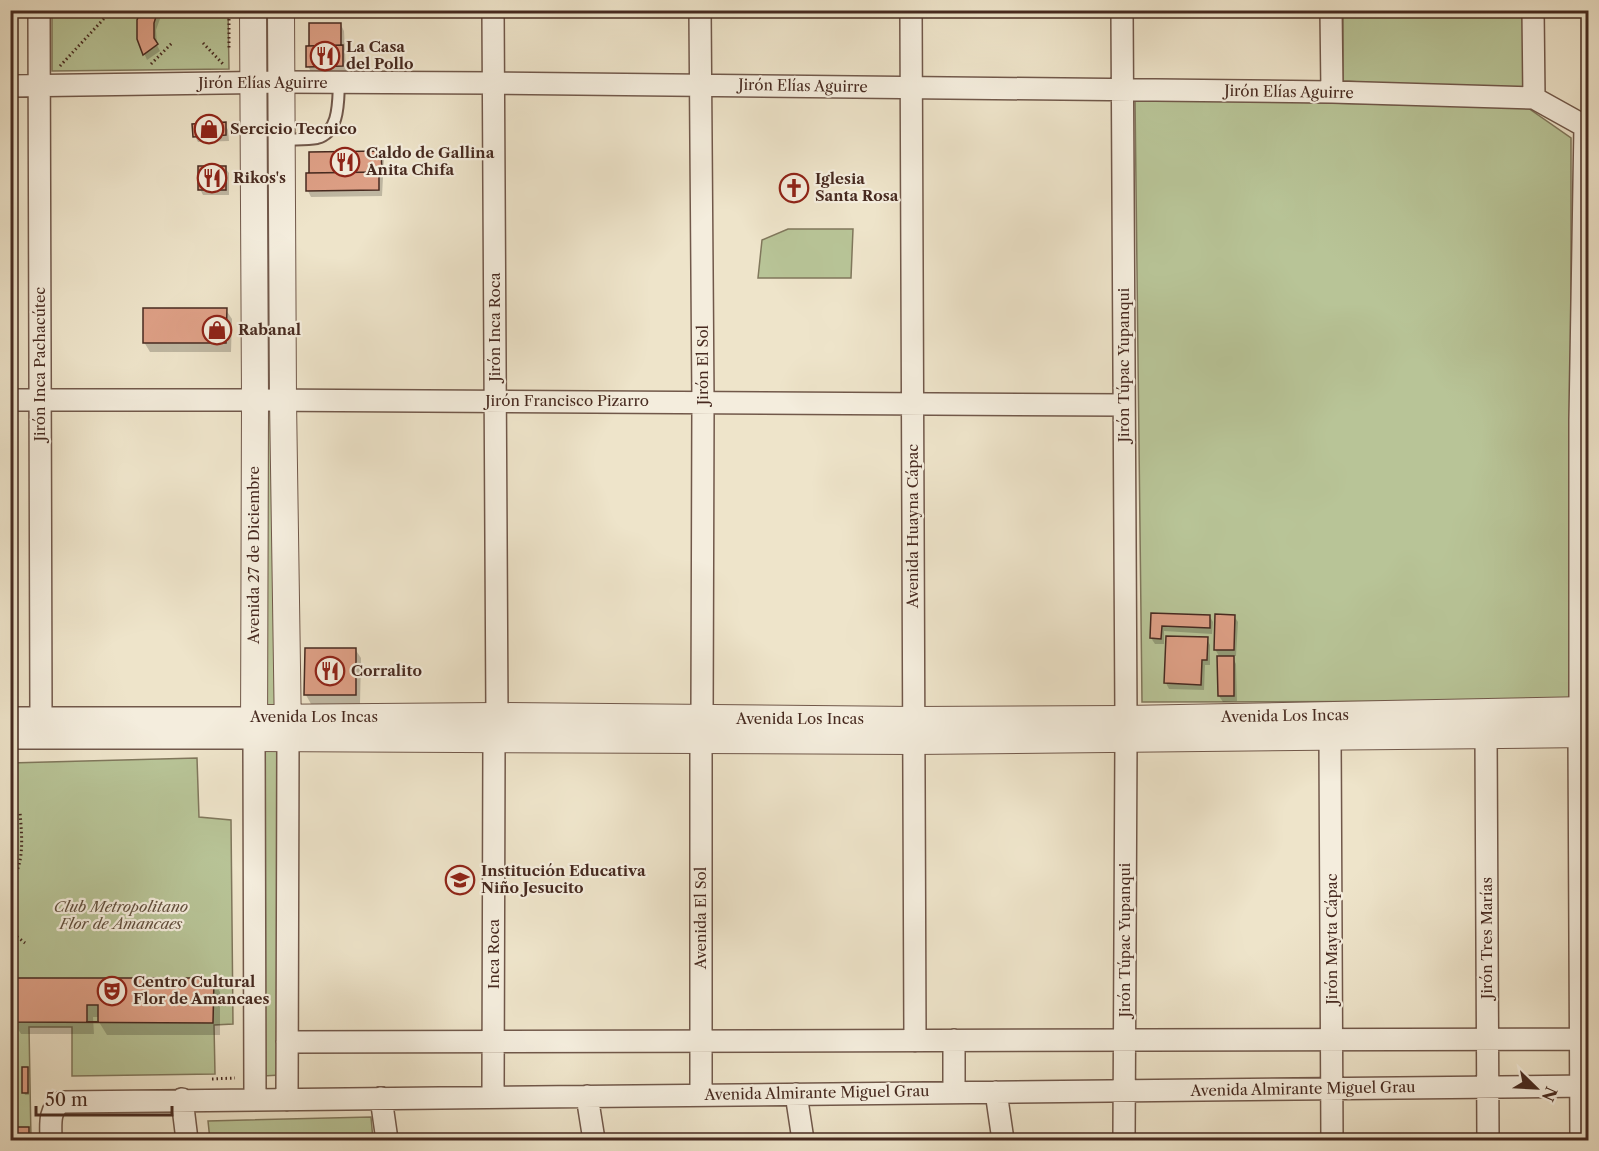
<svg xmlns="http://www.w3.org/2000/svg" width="1599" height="1151" font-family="'Libre Caslon Text',serif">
<rect width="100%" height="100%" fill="#eee4ca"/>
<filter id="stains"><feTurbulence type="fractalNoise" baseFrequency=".00333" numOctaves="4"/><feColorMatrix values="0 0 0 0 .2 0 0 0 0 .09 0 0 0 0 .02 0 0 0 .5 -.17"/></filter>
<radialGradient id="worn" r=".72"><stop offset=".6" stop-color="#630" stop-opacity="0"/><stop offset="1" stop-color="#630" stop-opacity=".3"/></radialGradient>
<!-- green -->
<path fill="#b8c497" stroke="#80775c" stroke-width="1.5" d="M 52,11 L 228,11 L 229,69 L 52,71 Z
M 1343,11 L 1524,11 L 1524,91 L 1343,81 Z
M 260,89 L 275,89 L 276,396 L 262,396 Z
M 1135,98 L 1528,108 L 1571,138 L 1571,701 L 1142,702 Z
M 788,229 L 853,229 L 851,278 L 758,278 L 762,240 Z
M 261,406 L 277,406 L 277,712 L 261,712 Z
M 262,747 L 281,747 L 280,1075 L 263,1076 Z
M 197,758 L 199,817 L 231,820 L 233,1024 L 214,1025 L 215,1074 L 72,1076 L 72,1027 L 29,1027 L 31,1140 L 11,1140 L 10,763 Z
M 371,1117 L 373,1140 L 210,1140 L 208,1121 Z"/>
<!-- shadow -->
<path fill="#0003" d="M 157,10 L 161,16 L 156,30 L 157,45 L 160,51 L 147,60 L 138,39 Z
M 310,25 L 341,25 L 344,31 L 346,72 L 311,72 L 308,66 Z
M 225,124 L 228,130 L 229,141 L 198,142 L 195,136 Z
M 381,153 L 384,159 L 382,196 L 311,197 L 308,191 Z
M 225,168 L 229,173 L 229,195 L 203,195 L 200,189 Z
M 226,310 L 232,319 L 231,352 L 150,352 L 144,342 Z
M 1152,614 L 1210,617 L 1213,622 L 1212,634 L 1164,631 L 1164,644 L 1155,644 L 1151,638 Z
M 1234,616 L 1238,622 L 1236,656 L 1232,656 L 1236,664 L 1237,701 L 1223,702 L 1219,696 L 1220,658 L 1215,649 Z
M 1168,637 L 1207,639 L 1210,645 L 1210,665 L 1205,665 L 1204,690 L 1169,689 L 1166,683 Z
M 355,649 L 361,658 L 360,704 L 311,704 L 306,695 Z
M 10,794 L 15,800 L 14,825 L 10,825 Z
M 10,979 L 213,980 L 220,992 L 220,1035 L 107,1035 L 99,1022 L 99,1017 L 93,1017 L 94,1034 L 21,1034 L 14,1022 L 14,1016 L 10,1016 Z
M 27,1068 L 29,1095 L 25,1095 L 24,1092 Z"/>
<!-- building -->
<path fill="#dd9f85" stroke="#472a20" stroke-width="1.5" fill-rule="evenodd" d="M 141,10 L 158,10 L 154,23 L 154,38 L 158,44 L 143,55 L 137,39 L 137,20 Z
M 309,23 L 341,23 L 341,45 L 309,46 Z
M 343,45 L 343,66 L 306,67 L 306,46 Z
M 226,122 L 226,135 L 193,137 L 192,124 Z
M 381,151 L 382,172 L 309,173 L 309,152 Z
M 198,166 L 226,166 L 226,190 L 198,190 Z
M 379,172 L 379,190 L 306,191 L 306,173 Z
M 143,308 L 227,308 L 226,343 L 143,343 Z
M 1151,613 L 1210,615 L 1210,628 L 1162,626 L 1161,639 L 1150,638 Z
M 1215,614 L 1235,615 L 1234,650 L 1214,650 Z
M 1166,636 L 1208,637 L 1207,660 L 1202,660 L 1201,685 L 1164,683 Z
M 305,648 L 356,648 L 356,695 L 304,695 Z
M 1217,656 L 1234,656 L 1234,696 L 1218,696 Z
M 10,978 L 214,978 L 213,1023 L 10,1022 L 13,1022 L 13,1004 L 10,1004 ZM 87,1005 L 98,1005 L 98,1022 L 87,1022 Z
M 22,1067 L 28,1067 L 28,1093 L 22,1093 Z
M 13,1127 L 29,1127 L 29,1140 L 13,1140 Z"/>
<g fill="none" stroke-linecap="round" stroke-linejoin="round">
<!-- service casing -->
<g stroke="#71584a" stroke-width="14">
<path id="service" d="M 282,140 C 293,139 306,140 317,138 C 340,132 338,101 339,83"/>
</g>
<!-- minor casing -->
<g stroke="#71584a" stroke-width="24">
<path id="minor" d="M 39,10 L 41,718
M 493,10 L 497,716
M 700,10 L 703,402 L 702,719
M 911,10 L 915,1041
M 1122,10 L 1126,719
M 1331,10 L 1332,92
M 1533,10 L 1534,98
M 10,86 L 282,82 L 493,83 L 1332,92 L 1534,98 L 1588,128
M 10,400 L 255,400 L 1124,405
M 1580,710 L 1580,420 L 1585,126
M 10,718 L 254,718
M 1579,734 L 1581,1140
M 1486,735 L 1488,1140
M 1330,737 L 1332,1140
M 10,738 L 254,738 L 255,1100
M 954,1040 L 954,1091
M 287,1042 L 1588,1039
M 996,1092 L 1003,1140
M 796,1094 L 803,1140
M 701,1095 L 701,740
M 587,1096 L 594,1140
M 493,1097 L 494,739
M 381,1098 L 387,1140
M 182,1099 L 187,1140
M 287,1100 L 288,737
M 51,1140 C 51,1126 48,1109 62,1102 L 1588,1086
M 1124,1140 L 1126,739"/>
</g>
<!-- tertiary casing -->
<g stroke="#71584a" stroke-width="28">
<path id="tertiary" d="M 253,10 L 255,400 L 254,738 L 914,741 L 1588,734
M 281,10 L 283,400 L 288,734
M 254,718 L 497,716 L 914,720 L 1126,719 L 1588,710"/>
</g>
<!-- path -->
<path stroke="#472a20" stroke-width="3" stroke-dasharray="1.5 3" stroke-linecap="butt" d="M 172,10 L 174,12
M 229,10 L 229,48
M 205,12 L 207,10
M 203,43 L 223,64
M 151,64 L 173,42
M 60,66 L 112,10
M 10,885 C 25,862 22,839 20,812
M 10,931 L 25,943
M 212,1079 L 235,1078"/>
<!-- service -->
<use href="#service" stroke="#f4eddd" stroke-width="10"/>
<!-- minor -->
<use href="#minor" stroke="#f4eddd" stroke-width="21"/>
<!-- tertiary -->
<use href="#tertiary" stroke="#f4eddd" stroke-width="26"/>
</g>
<!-- icons -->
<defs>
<g id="restaurant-ring" transform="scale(1.5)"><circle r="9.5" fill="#f4eddd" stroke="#8f2418" stroke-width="1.5"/><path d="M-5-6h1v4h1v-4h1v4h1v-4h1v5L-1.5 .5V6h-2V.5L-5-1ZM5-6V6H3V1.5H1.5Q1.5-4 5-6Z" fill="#8f2418"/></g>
<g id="shop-ring" transform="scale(1.5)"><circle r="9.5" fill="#f4eddd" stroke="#8f2418" stroke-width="1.5"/><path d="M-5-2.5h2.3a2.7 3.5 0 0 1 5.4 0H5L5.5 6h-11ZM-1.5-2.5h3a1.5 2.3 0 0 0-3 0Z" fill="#8f2418"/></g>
<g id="church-ring" transform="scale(1.5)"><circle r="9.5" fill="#f4eddd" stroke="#8f2418" stroke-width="1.5"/><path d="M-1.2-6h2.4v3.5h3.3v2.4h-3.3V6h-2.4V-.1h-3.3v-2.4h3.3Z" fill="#8f2418"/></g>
<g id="school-ring" transform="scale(1.5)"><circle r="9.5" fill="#f4eddd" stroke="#8f2418" stroke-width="1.5"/><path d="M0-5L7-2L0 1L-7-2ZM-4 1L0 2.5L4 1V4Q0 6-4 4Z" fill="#8f2418"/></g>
<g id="theatre-ring" transform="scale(1.5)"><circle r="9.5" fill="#f4eddd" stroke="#8f2418" stroke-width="1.5"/><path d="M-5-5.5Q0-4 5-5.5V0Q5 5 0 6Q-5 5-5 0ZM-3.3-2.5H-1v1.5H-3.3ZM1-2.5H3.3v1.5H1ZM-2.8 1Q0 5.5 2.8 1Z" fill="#8f2418"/></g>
</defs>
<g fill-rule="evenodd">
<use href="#restaurant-ring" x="325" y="56"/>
<use href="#shop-ring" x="209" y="129"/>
<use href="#restaurant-ring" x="345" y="162"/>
<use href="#restaurant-ring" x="212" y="178"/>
<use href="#church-ring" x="794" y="188"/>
<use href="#shop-ring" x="217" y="330"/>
<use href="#restaurant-ring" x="330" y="671"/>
<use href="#school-ring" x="460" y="880"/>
<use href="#theatre-ring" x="112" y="991"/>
</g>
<g text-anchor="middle" stroke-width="4.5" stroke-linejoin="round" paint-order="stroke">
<!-- poi labels -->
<g font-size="15" font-weight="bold" fill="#472a20" stroke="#f4eddd" text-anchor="start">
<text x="346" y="52">La Casa<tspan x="346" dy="17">del Pollo</tspan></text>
<text x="230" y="134">Sercicio Tecnico</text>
<text x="366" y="158">Caldo de Gallina<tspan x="366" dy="17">Anita Chifa</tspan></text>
<text x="233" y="183">Rikos's</text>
<text x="815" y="184">Iglesia<tspan x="815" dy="17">Santa Rosa</tspan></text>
<text x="238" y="335">Rabanal</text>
<text x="351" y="676">Corralito</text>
<text x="481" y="876">Institución Educativa<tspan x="481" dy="17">Niño Jesucito</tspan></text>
<text x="133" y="987">Centro Cultural<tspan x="133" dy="17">Flor de Amancaes</tspan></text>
</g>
<!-- street labels -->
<g font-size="15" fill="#472a20" stroke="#f4eddd">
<text x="263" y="88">Jirón Elías Aguirre</text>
<text transform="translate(803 86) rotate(1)" y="5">Jirón Elías Aguirre</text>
<text transform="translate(1289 92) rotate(1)" y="5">Jirón Elías Aguirre</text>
<text transform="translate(495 327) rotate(-90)" y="5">Jirón Inca Roca</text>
<text transform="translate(40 364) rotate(-90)" y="5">Jirón Inca Pachacútec</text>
<text transform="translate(703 365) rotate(-90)" y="5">Jirón El Sol</text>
<text transform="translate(1124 365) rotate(-90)" y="5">Jirón Túpac Yupanqui</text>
<text x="567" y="406">Jirón Francisco Pizarro</text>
<text transform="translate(913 526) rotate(-90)" y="5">Avenida Huayna Cápac</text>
<text transform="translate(254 555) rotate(-90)" y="5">Avenida 27 de Diciembre</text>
<text transform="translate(1285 716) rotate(-1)" y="5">Avenida Los Incas</text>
<text x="314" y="722">Avenida Los Incas</text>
<text x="800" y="724">Avenida Los Incas</text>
<text transform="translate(701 918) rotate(-90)" y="5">Avenida El Sol</text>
<text transform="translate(1487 938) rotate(-90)" y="5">Jirón Tres Marías</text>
<text transform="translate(1332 939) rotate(-90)" y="5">Jirón Mayta Cápac</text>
<text transform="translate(1125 940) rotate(-90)" y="5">Jirón Túpac Yupanqui</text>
<text transform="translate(494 954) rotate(-90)" y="5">Inca Roca</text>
<text transform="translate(1303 1089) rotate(-1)" y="5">Avenida Almirante Miguel Grau</text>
<text transform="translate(817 1093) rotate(-1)" y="5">Avenida Almirante Miguel Grau</text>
</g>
<!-- park labels -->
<g font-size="15" font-style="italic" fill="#63503e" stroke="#f4eddd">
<text x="121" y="912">Club Metropolitano<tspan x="121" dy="17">Flor de Amancaes</tspan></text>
</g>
</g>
<!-- margin -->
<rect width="1599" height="1151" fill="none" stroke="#eee4ca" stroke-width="36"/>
<rect x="12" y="12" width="1575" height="1127" fill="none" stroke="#472a20" stroke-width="3"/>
<rect x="18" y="18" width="1563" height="1115" fill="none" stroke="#472a20" stroke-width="1.5"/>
<!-- north arrow -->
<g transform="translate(1536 1088) rotate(114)" stroke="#f4eddd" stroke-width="4.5" paint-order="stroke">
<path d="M0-4.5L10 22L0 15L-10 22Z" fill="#472a20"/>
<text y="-9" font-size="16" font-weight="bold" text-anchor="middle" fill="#472a20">N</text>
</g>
<!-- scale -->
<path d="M36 1106v9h136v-9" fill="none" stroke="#472a20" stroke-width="3"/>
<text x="45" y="1106" font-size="18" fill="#472a20" stroke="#f4eddd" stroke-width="4.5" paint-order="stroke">50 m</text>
<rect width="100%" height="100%" filter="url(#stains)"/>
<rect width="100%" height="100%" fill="url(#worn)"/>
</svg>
